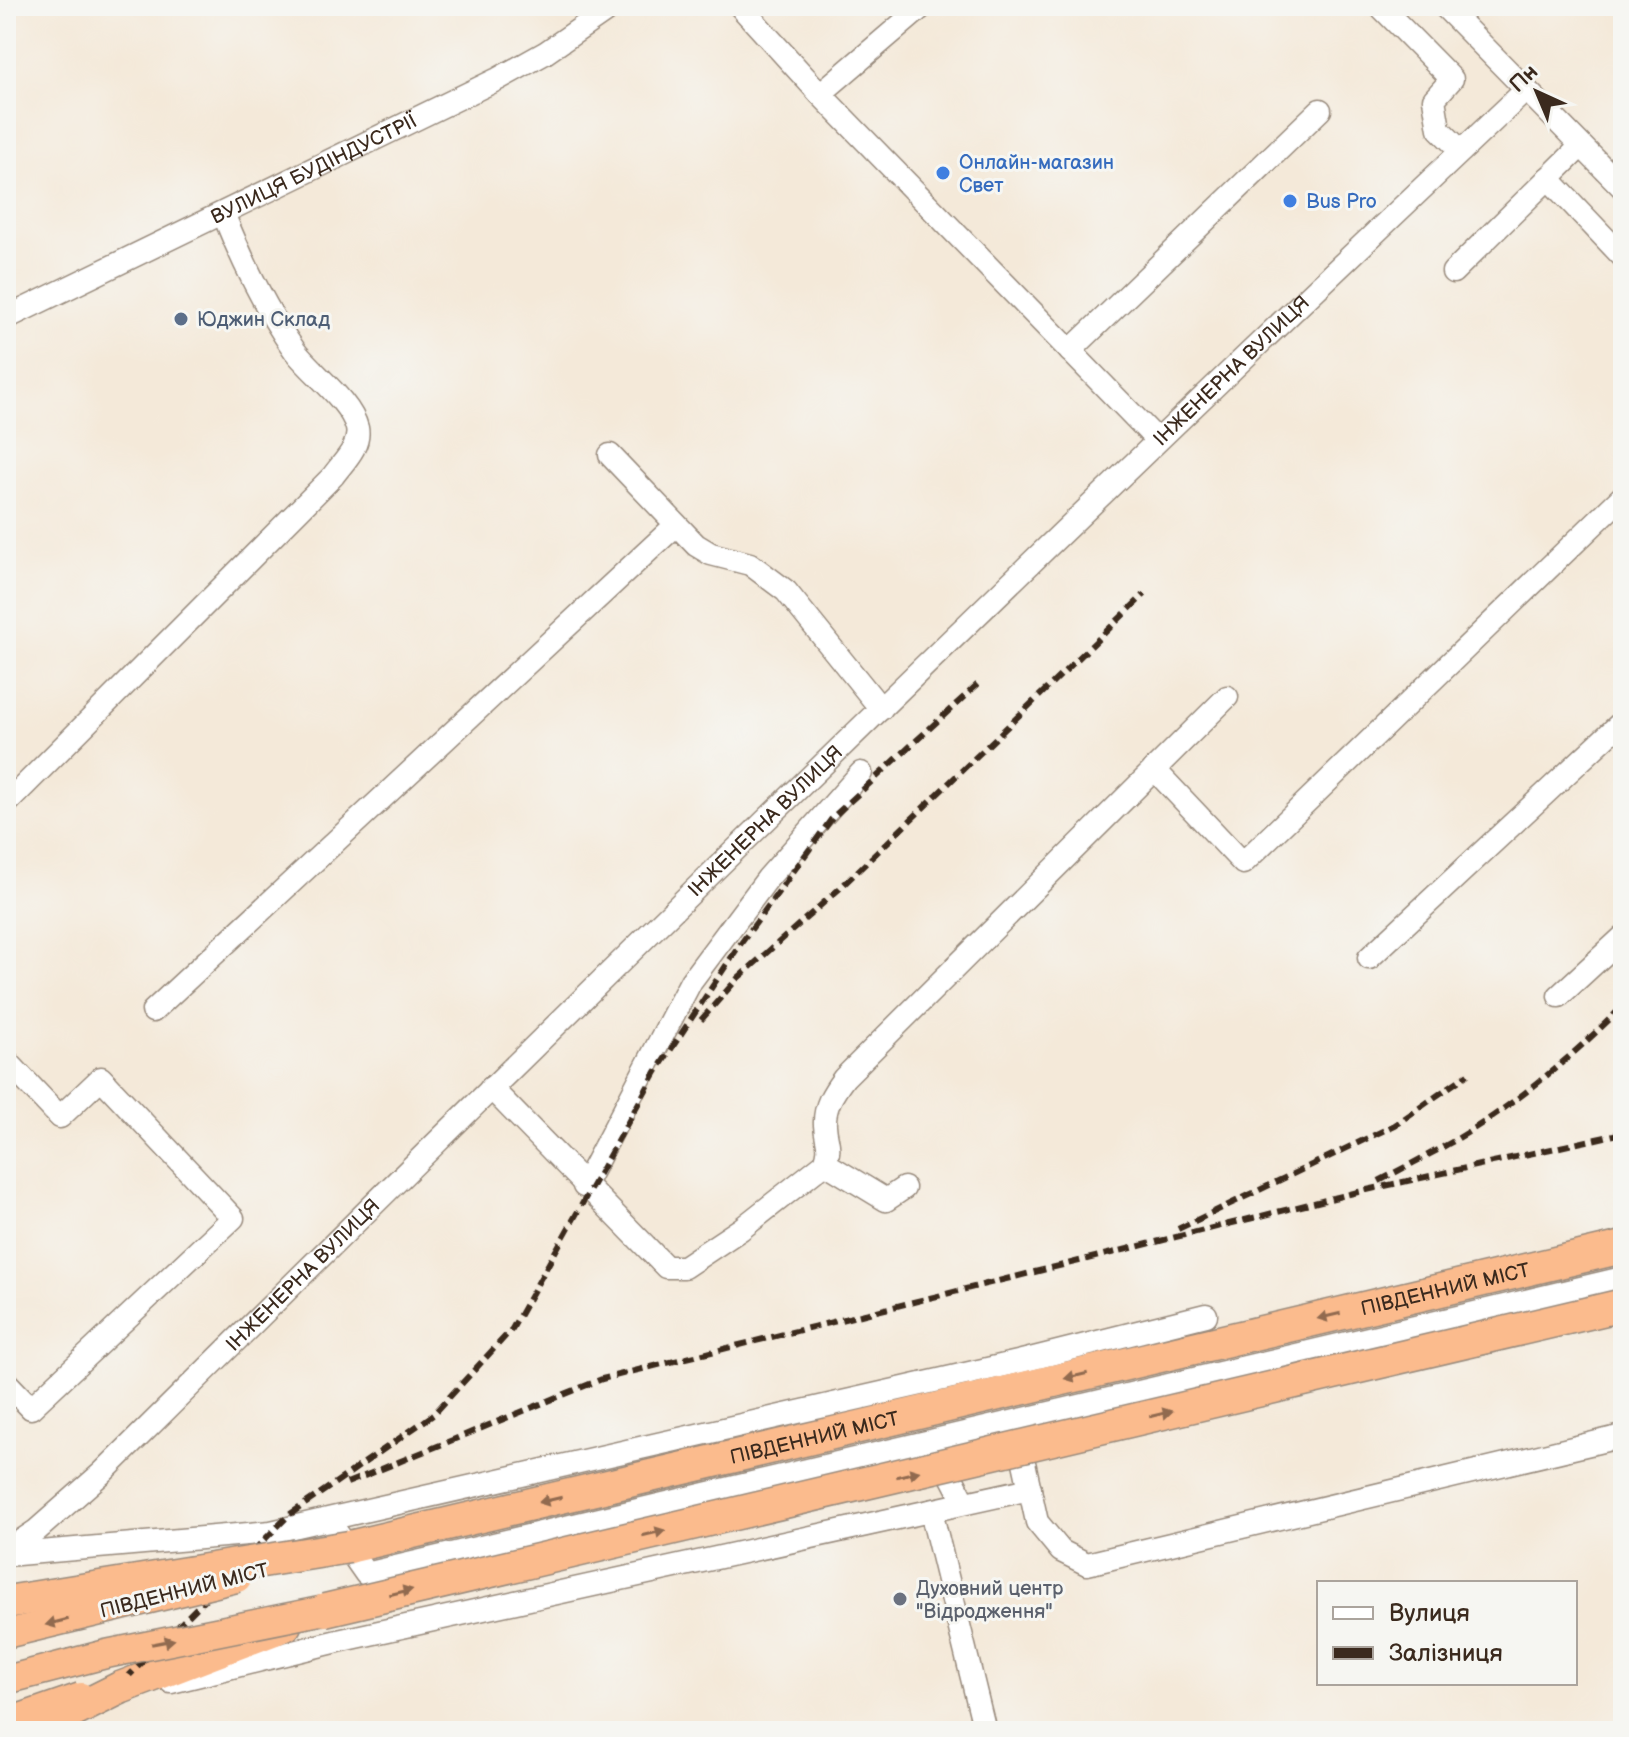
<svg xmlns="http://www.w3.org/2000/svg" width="1629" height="1737" font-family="'Balsamiq Sans',sans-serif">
<rect width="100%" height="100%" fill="#f6f6f2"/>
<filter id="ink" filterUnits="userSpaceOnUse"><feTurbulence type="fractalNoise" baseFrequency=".0125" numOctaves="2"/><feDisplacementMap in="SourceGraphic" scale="16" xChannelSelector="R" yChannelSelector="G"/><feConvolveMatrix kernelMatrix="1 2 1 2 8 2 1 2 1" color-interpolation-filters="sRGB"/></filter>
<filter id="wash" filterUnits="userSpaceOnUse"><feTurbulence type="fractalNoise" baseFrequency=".006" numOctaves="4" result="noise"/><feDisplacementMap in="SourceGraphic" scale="32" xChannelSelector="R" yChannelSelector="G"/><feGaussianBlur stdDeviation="1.8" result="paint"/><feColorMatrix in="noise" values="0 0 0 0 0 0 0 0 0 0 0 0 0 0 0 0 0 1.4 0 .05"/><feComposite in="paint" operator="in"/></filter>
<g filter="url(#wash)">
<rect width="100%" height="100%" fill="#f4e9d9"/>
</g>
<g filter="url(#ink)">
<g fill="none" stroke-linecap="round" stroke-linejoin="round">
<!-- minor casing -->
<g stroke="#988a7c" stroke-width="25">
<g id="minor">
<path d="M 740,6 L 820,94 L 1157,440"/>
<path d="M 1380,6 L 1452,79 L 1434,99 L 1439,129 L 1461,151"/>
<path d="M 1444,6 L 1623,188"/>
<path d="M 820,94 L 923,6"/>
<path d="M 1548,178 L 1623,257"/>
<path d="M 1453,272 L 1581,146"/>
<path id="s1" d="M 6,318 L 498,79 L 545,53 L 613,6"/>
<path d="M 1070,351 L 1320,110"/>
<path d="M 610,455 L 696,545 L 711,554 L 750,564 L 786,591 L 881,709"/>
<path d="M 1154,769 L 1243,863 L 1623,496"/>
<path d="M 6,804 L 333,476 C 343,462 361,446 357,428 C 351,402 311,372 295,351 C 265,309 242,260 223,213"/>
<path d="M 1369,958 L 1623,721"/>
<path d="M 1559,996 L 1623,937"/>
<path d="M 153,1011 L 676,525"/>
<path d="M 6,1060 L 60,1117 L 101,1078 L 233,1218 L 31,1408 L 6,1382"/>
<path d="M 491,1088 L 666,1267 L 684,1267 L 741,1229 L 825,1163 C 832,1145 826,1143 825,1125 C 824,1106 833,1093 844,1078 L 1227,697"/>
<path d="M 825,1163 L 886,1200 L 904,1188"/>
<path d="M 584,1186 L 691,981 L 768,878 L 861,773"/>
<path d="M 1018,1435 L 1037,1522 L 1061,1551 L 1087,1564 L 1623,1436"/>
<path d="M 940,1455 L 965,1503"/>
<path d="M 931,1511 L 985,1731"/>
<path d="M 329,1521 L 366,1574 L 1623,1278"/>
<path id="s2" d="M 6,1551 L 36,1531 L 102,1473 C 572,1007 1045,544 1526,90"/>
<path d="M 6,1555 L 271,1532 L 1018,1362 L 1206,1315"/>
<path d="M 171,1682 L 338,1641 L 1030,1489"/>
</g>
</g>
<!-- highway casing -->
<g stroke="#988a7c" stroke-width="35">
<g id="highway">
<path id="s3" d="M 349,1547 L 1623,1247"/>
<path d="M 120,1688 L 285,1625"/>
</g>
</g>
<!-- minor -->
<use href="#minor" stroke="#fff" stroke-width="22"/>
<!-- highway -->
<use href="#highway" stroke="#fbbb8d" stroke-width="32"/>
<!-- rail -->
<path stroke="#3b2a1e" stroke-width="6" stroke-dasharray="12 6" stroke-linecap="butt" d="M 701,1020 L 738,978 L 838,890 L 1145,594
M 1379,1181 C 1403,1168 1427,1156 1450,1143 C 1513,1107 1572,1057 1623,1006
M 1178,1229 L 1395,1125 L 1468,1074
M 347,1483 L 602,1379 L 1358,1192 L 1623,1133
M 74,1731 L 289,1515 L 433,1415 L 512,1329 L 656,1072 L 739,946 L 833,817 L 978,684"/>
<!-- major-bridge casing -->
<g stroke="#988a7c" stroke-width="31" stroke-linecap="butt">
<path id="major-bridge" d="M 6,1634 L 237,1578
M 6,1680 L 106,1654 L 325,1610
M 6,1723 L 81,1697"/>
</g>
<!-- highway-bridge casing -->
<g stroke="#988a7c" stroke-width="35" stroke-linecap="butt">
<path id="highway-bridge" d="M 13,1601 L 349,1547
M 325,1610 L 1623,1305
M 34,1731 L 120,1688"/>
</g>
<!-- major-bridge -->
<use href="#major-bridge" stroke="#fbbb8d" stroke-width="28"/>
<!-- highway-bridge -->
<use href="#highway-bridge" stroke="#fbbb8d" stroke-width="32"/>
</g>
<!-- one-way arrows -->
<defs><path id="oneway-solid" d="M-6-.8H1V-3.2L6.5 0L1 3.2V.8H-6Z" transform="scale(2)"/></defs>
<g fill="#916b50">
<use href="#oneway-solid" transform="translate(1329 1316) rotate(167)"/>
<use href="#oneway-solid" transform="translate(1076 1376) rotate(167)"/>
<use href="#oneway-solid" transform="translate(1161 1414) rotate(-13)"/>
<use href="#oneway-solid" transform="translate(908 1474) rotate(-13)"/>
<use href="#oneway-solid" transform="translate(550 1500) rotate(167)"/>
<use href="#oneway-solid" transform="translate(654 1533) rotate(-13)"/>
<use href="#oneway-solid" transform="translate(401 1592) rotate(-13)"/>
<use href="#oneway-solid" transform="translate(57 1622) rotate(166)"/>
<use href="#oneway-solid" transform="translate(163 1642) rotate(-11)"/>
</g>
</g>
<!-- markers -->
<g fill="#3f7fe0" stroke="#f6f6f2" stroke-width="3">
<circle cx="943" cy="173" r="8"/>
<circle cx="1290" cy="201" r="8"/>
</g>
<circle fill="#5c6f8a" stroke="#f6f6f2" stroke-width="3" cx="181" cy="319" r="8"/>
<circle fill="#6b7280" stroke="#f6f6f2" stroke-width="3" cx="900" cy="1599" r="8"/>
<g text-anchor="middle" stroke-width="6" stroke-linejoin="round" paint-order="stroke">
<!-- shop labels -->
<g font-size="20" fill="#366cbe" stroke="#f6f6f2" text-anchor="start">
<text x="959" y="169">Онлайн-магазин<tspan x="959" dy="23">Свет</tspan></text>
<text x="1306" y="208">Bus Pro</text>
</g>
<!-- street labels -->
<g font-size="20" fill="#3b2a1e" stroke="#f6f6f2">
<text dy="7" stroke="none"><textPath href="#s1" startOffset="342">ВУЛИЦЯ БУДІНДУСТРІЇ</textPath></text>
<text dy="7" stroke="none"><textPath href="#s2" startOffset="1702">ІНЖЕНЕРНА ВУЛИЦЯ</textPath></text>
<text dy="7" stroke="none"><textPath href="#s2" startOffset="1054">ІНЖЕНЕРНА ВУЛИЦЯ</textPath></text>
<text dy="7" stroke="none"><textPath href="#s2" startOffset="406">ІНЖЕНЕРНА ВУЛИЦЯ</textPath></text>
<text dy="7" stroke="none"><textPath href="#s3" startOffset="1126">ПІВДЕННИЙ МІСТ</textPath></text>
<text dy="7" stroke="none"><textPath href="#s3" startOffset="478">ПІВДЕННИЙ МІСТ</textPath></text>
<text transform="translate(184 1590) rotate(-14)" y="7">ПІВДЕННИЙ МІСТ</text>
</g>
<!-- service labels -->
<g font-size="20" fill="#4e5e75" stroke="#f6f6f2" text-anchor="start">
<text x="197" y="326">Юджин Склад</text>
</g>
<!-- worship labels -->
<g font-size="20" fill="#5b616d" stroke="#f6f6f2" text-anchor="start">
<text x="916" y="1595">Духовний центр<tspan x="916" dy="23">"Відродження"</tspan></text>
</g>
</g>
<!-- margin -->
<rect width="1629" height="1737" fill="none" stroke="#f6f6f2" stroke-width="32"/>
<!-- legend -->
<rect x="1317" y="1581" width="260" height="104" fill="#f6f6f2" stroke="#aba49d" stroke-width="2"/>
<rect x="1333" y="1607" width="40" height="12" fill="#ffffff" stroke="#aba49d" stroke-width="2"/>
<text x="1389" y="1621" font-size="24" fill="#3b2a1e">Вулиця</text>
<rect x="1333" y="1647" width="40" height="12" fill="#3b2a1e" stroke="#aba49d" stroke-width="2"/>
<text x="1389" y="1661" font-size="24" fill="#3b2a1e">Залізниця</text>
<!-- north arrow -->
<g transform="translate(1537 92) rotate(316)" stroke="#f6f6f2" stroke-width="6" paint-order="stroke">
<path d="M0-6L14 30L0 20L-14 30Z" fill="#3b2a1e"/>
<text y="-12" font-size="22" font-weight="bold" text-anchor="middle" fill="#3b2a1e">Пн</text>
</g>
</svg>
